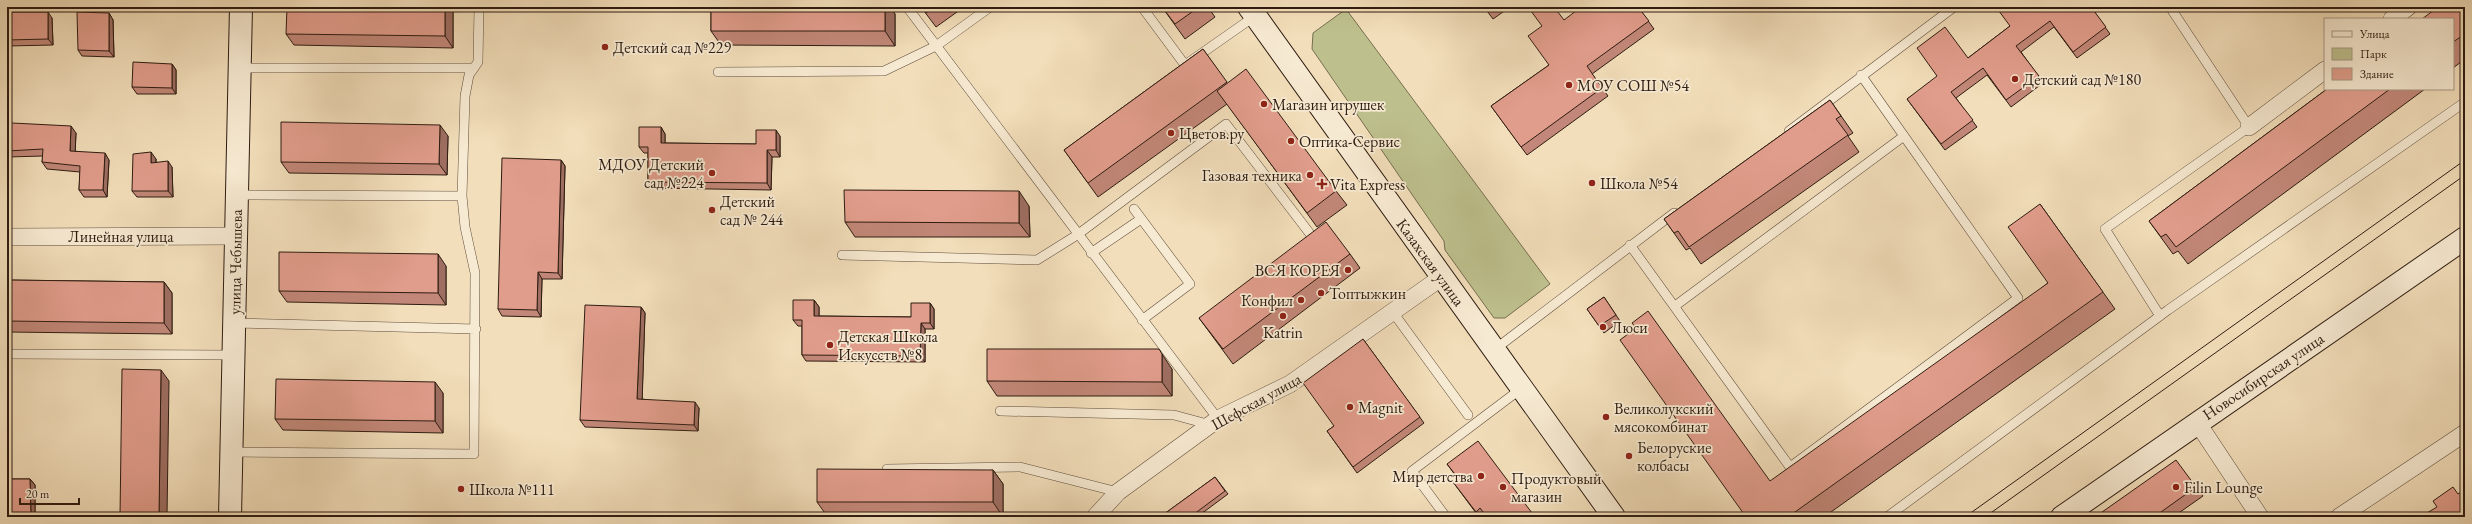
<svg xmlns="http://www.w3.org/2000/svg" width="2472" height="524" font-family="'EB Garamond',serif">
<rect width="100%" height="100%" fill="#f2deba"/>
<filter id="stains"><feTurbulence type="fractalNoise" baseFrequency=".005" numOctaves="4"/><feColorMatrix values="0 0 0 0 .2 0 0 0 0 .09 0 0 0 0 .02 0 0 0 .5 -.17"/></filter>
<radialGradient id="worn" r=".72"><stop offset=".6" stop-color="#630" stop-opacity="0"/><stop offset="1" stop-color="#630" stop-opacity=".3"/></radialGradient>
<!-- green -->
<path fill="#bdc08d" stroke="#766e4f" d="M 1346,9 L 1550,284 L 1505,318 L 1494,318 L 1445,250 L 1444,241 L 1312,49 L 1313,33 Z"/>
<g fill="none" stroke-linecap="round" stroke-linejoin="round">
<!-- lane casing -->
<g stroke="#5f4c3b" stroke-width="10">
<path id="lane" d="M 907,7 L 1218,419
M 1142,7 L 1185,65 L 1255,16
M 240,68 L 474,68
M 718,72 L 884,71 L 936,46 L 990,7
M 1789,131 L 1954,7
M 236,195 L 462,196
M 1134,209 L 1190,284 L 1142,320
M 1630,245 L 1790,467 L 2018,298 L 1861,75
M 1091,253 L 1141,219
M 842,255 L 1037,260 L 1077,235 L 1226,124 L 1314,239
M 1675,306 L 1904,136
M 1392,311 L 1468,415
M 2160,316 L 2105,229 L 2249,127 L 2170,7
M 234,323 L 476,329
M 1494,350 L 1674,213
M 7,354 L 233,355
M 1000,411 L 1174,415 L 1211,425
M 231,452 L 474,454 L 475,273 L 465,227 L 462,196 L 465,96 L 469,75 L 478,62 L 479,7
M 887,469 L 1020,467 L 1118,492
M 1446,517 L 1412,471 L 1522,388
M 1887,517 L 2168,310 L 2465,102"/>
</g>
<!-- street casing -->
<g stroke="#5f4c3b" stroke-width="18">
<path id="street" d="M 2392,19 L 2408,7
M 2249,127 L 2325,70
M 7,237 L 236,236
M 2197,422 L 2260,517
M 1095,517 L 1118,492 L 1218,419 L 1290,384 L 1442,277
M 2339,517 L 2465,433"/>
</g>
<!-- secondary casing -->
<g stroke="#2e1c11" stroke-width="24">
<path id="secondary" d="M 1249,7 L 1614,517
M 230,517 L 241,7
M 2062,517 L 2465,238"/>
</g>
<!-- lane -->
<use href="#lane" stroke="#f7ead2" stroke-width="9"/>
<!-- street -->
<use href="#street" stroke="#f7ead2" stroke-width="17"/>
<!-- secondary -->
<use href="#secondary" stroke="#f7ead2" stroke-width="22"/>
<!-- tram -->
<path stroke="#2e1c11" stroke-width="1" d="M 1965,517 L 2465,160
M 1985,517 L 2465,175"/>
</g>
<!-- wall -->
<path fill="#c28778" stroke="#2e1c11" d="M 711,7 L 890,7 L 895,14 L 895,46 L 721,45 L 711,31 Z
M 921,7 L 964,7 L 936,27 Z
M 1162,7 L 1208,7 L 1215,17 L 1185,39 Z
M 1484,7 L 1510,7 L 1493,19 Z
M 1638,7 L 1654,29 L 1592,74 L 1608,96 L 1527,155 L 1491,106 L 1549,65 L 1542,26 L 1564,20 Z
M 2091,7 L 2110,34 L 2077,58 L 2054,27 L 2021,52 L 2043,83 L 2011,107 L 1987,75 L 1956,98 L 1977,127 L 1945,150 L 1907,99 L 1968,58 L 2010,26 Z
M 2465,7 L 2465,59 L 2453,68 L 2453,19 Z
M 453,9 L 453,48 L 294,45 L 286,34 Z
M 7,12 L 52,18 L 53,45 L 7,46 Z
M 109,13 L 113,20 L 114,57 L 82,56 L 78,50 Z
M 1203,49 L 1227,83 L 1336,191 L 1347,205 L 1317,227 L 1227,104 L 1098,197 L 1064,150 Z
M 172,64 L 176,70 L 176,94 L 137,94 L 132,87 Z
M 2327,89 L 2425,89 L 2188,264 L 2178,251 L 2173,254 L 2149,221 Z
M 1830,100 L 1853,133 L 1848,136 L 1859,152 L 1701,264 L 1690,248 L 1686,250 L 1664,219 Z
M 7,124 L 76,133 L 75,151 L 109,160 L 107,197 L 84,197 L 79,190 L 80,172 L 47,169 L 42,162 L 43,156 L 7,157 Z
M 661,127 L 665,134 L 665,143 L 756,144 L 780,136 L 780,157 L 772,157 L 771,190 L 652,188 L 648,182 L 648,153 L 644,153 L 639,147 Z
M 448,136 L 447,175 L 289,173 L 281,162 Z
M 156,159 L 156,162 L 172,167 L 173,197 L 137,197 L 132,191 Z
M 561,160 L 565,166 L 562,279 L 542,279 L 541,317 L 502,316 L 498,309 Z
M 2040,204 L 2115,309 L 1824,517 L 1746,517 L 2048,283 Z
M 1029,206 L 1030,237 L 855,237 L 845,222 Z
M 1350,254 L 1360,268 L 1233,364 L 1199,318 Z
M 446,266 L 446,305 L 287,302 L 279,291 Z
M 7,280 L 164,282 L 172,293 L 172,334 L 7,332 Z
M 1604,297 L 1620,321 L 1604,333 L 1587,309 Z
M 814,300 L 819,307 L 819,316 L 911,317 L 930,303 L 934,309 L 934,329 L 925,329 L 925,362 L 806,361 L 802,355 L 802,326 L 798,326 L 793,320 Z
M 641,307 L 645,313 L 642,399 L 699,408 L 698,431 L 585,427 L 580,420 Z
M 1363,339 L 1424,423 L 1357,473 L 1327,431 L 1334,426 Z
M 1172,369 L 1172,396 L 997,396 L 987,381 Z
M 443,393 L 443,433 L 283,430 L 275,419 Z
M 1447,464 L 1535,517 L 1479,517 L 1453,482 L 1458,479 Z
M 993,470 L 1003,484 L 1003,517 L 827,516 L 817,502 Z
M 1215,477 L 1228,494 L 1197,517 L 1160,517 Z
M 7,479 L 30,479 L 35,485 L 35,517 L 7,517 Z
M 2196,487 L 2203,496 L 2173,517 L 2095,517 Z"/>
<!-- shaded-wall -->
<path fill="#9e6e62" stroke="#2e1c11" d="M 445,7 L 451,7 L 453,9 L 453,48 L 445,36 Z
M 885,7 L 890,7 L 895,14 L 895,46 L 885,31 Z
M 48,12 L 52,18 L 53,45 L 48,39 Z
M 109,13 L 113,20 L 114,57 L 109,51 Z
M 172,64 L 176,70 L 176,94 L 172,88 Z
M 440,125 L 448,136 L 447,175 L 439,164 Z
M 71,126 L 76,133 L 75,157 L 70,151 Z
M 661,127 L 665,134 L 665,149 L 661,143 Z
M 776,130 L 780,136 L 780,157 L 776,150 Z
M 767,150 L 772,157 L 771,190 L 767,183 Z
M 151,152 L 156,159 L 155,169 L 151,163 Z
M 105,153 L 109,160 L 107,197 L 103,190 Z
M 561,160 L 565,166 L 562,279 L 558,273 Z
M 168,161 L 172,167 L 173,197 L 168,191 Z
M 1019,191 L 1029,206 L 1030,237 L 1019,223 Z
M 438,254 L 446,266 L 446,305 L 438,293 Z
M 538,272 L 542,279 L 541,317 L 537,310 Z
M 164,282 L 172,293 L 172,334 L 164,323 Z
M 814,300 L 819,307 L 819,322 L 814,316 Z
M 930,303 L 934,309 L 934,329 L 930,323 Z
M 641,307 L 645,313 L 642,405 L 637,399 Z
M 921,323 L 925,329 L 925,362 L 920,356 Z
M 1162,354 L 1172,369 L 1172,396 L 1162,382 Z
M 161,370 L 169,381 L 167,517 L 159,517 Z
M 435,382 L 443,393 L 443,433 L 435,421 Z
M 695,402 L 699,408 L 698,431 L 694,425 Z
M 993,470 L 1003,484 L 1003,517 L 993,502 Z
M 30,479 L 35,485 L 35,517 L 31,517 L 31,516 Z"/>
<!-- building -->
<path fill="#e19d8c" stroke="#2e1c11" d="M 287,7 L 445,7 L 445,36 L 286,34 Z
M 711,7 L 885,7 L 885,31 L 711,31 Z
M 922,7 L 934,7 L 926,13 Z
M 1162,7 L 1199,7 L 1175,24 Z
M 1484,7 L 1493,7 L 1487,11 Z
M 1528,7 L 1554,7 L 1564,20 L 1581,7 L 1638,7 L 1649,21 L 1587,66 L 1602,88 L 1521,147 L 1491,106 L 1549,65 L 1528,36 L 1542,26 Z
M 1996,7 L 2091,7 L 2106,27 L 2073,52 L 2050,21 L 2016,46 L 2039,76 L 2006,100 L 1983,68 L 1951,92 L 1973,120 L 1941,144 L 1907,99 L 1937,76 L 1917,48 L 1945,27 L 1968,58 L 2010,26 Z
M 2438,7 L 2465,7 L 2465,34 L 2453,42 L 2453,19 L 2422,19 Z
M 7,12 L 48,12 L 48,39 L 7,40 Z
M 77,12 L 109,13 L 109,51 L 78,50 Z
M 1203,49 L 1227,82 L 1088,183 L 1064,150 Z
M 133,62 L 172,64 L 172,88 L 132,87 Z
M 1246,69 L 1336,191 L 1307,213 L 1217,91 Z
M 2327,89 L 2390,89 L 2176,247 L 2166,234 L 2161,237 L 2149,221 Z
M 1830,100 L 1841,116 L 1836,119 L 1848,135 L 1689,247 L 1678,231 L 1674,233 L 1664,219 Z
M 281,122 L 440,125 L 439,164 L 281,162 Z
M 12,123 L 71,126 L 70,151 L 105,153 L 103,190 L 79,190 L 80,166 L 42,162 L 43,149 L 7,151 L 7,124 Z
M 639,127 L 661,127 L 661,143 L 756,144 L 756,130 L 776,130 L 776,150 L 767,150 L 767,183 L 648,182 L 648,147 L 639,147 Z
M 151,152 L 151,163 L 168,161 L 168,191 L 132,191 L 133,154 Z
M 502,158 L 561,160 L 558,273 L 538,272 L 537,310 L 498,309 Z
M 844,190 L 1019,191 L 1019,223 L 845,222 Z
M 2040,204 L 2103,292 L 1788,517 L 1746,517 L 1620,340 L 1636,328 L 1632,323 L 1648,311 L 1770,481 L 2048,283 L 2008,227 Z
M 1326,222 L 1350,254 L 1223,349 L 1199,318 Z
M 279,252 L 438,254 L 438,293 L 279,291 Z
M 7,280 L 164,282 L 164,323 L 7,321 Z
M 1604,297 L 1616,315 L 1599,326 L 1587,309 Z
M 793,300 L 814,300 L 814,316 L 911,317 L 911,303 L 930,303 L 930,323 L 921,323 L 920,356 L 802,355 L 802,320 L 793,320 Z
M 585,305 L 641,307 L 637,399 L 695,402 L 694,425 L 580,420 Z
M 1363,339 L 1420,417 L 1353,467 L 1327,431 L 1334,426 L 1303,383 Z
M 987,349 L 1159,349 L 1162,354 L 1162,382 L 987,381 Z
M 122,369 L 161,370 L 159,517 L 120,517 Z
M 276,379 L 435,382 L 435,421 L 275,419 Z
M 1478,441 L 1535,517 L 1487,517 L 1480,508 L 1476,512 L 1453,482 L 1458,478 L 1447,464 Z
M 2176,460 L 2196,487 L 2154,517 L 2095,517 Z
M 817,469 L 993,470 L 993,502 L 817,502 Z
M 1215,477 L 1225,491 L 1190,517 L 1160,517 Z
M 7,479 L 30,479 L 31,516 L 7,516 Z
M 2453,487 L 2458,494 L 2465,489 L 2465,517 L 2420,517 L 2437,507 L 2433,501 Z"/>
<!-- markers -->
<g fill="#8f2418" stroke="#f7ead2" stroke-width="1.5">
<circle cx="605" cy="47" r="4"/>
<circle cx="2015" cy="79" r="4"/>
<circle cx="1569" cy="85" r="4"/>
<circle cx="1264" cy="104" r="4"/>
<circle cx="1171" cy="133" r="4"/>
<circle cx="1291" cy="141" r="4"/>
<circle cx="712" cy="173" r="4"/>
<circle cx="1310" cy="175" r="4"/>
<circle cx="1592" cy="183" r="4"/>
<path d="M1320 178h4v4h4v4h-4v4h-4v-4h-4v-4h4z"/>
<circle cx="712" cy="210" r="4"/>
<circle cx="1348" cy="270" r="4"/>
<circle cx="1321" cy="293" r="4"/>
<circle cx="1301" cy="300" r="4"/>
<circle cx="1283" cy="316" r="4"/>
<circle cx="1603" cy="327" r="4"/>
<circle cx="830" cy="345" r="4"/>
<circle cx="1350" cy="407" r="4"/>
<circle cx="1606" cy="417" r="4"/>
<circle cx="1629" cy="456" r="4"/>
<circle cx="1481" cy="476" r="4"/>
<circle cx="1503" cy="487" r="4"/>
<circle cx="2176" cy="487" r="4"/>
<circle cx="461" cy="489" r="4"/>
</g>
<g text-anchor="middle" stroke-width="3.5" stroke-linejoin="round" paint-order="stroke">
<!-- poi labels -->
<g font-size="16" fill="#2e1c11" stroke="#f7ead2" text-anchor="start">
<text x="613" y="53">Детский сад №229</text>
<text x="2023" y="85">Детский сад №180</text>
<text x="1577" y="91">МОУ СОШ №54</text>
<text x="1272" y="110">Магазин игрушек</text>
<text x="1179" y="139">Цветов.ру</text>
<text x="1299" y="147">Оптика-Сервис</text>
<text x="704" y="170" text-anchor="end">МДОУ Детский<tspan x="704" dy="18">сад №224</tspan></text>
<text x="1302" y="181" text-anchor="end">Газовая техника</text>
<text x="1600" y="189">Школа №54</text>
<text x="1330" y="190">Vita Express</text>
<text x="720" y="207">Детский<tspan x="720" dy="18">сад № 244</tspan></text>
<text x="1340" y="276" text-anchor="end">ВСЯ КОРЕЯ</text>
<text x="1329" y="299">Топтыжкин</text>
<text x="1293" y="306" text-anchor="end">Конфил</text>
<text x="1611" y="333">Люси</text>
<text x="1283" y="338" text-anchor="middle">Katrin</text>
<text x="838" y="342">Детская Школа<tspan x="838" dy="18">Искусств №8</tspan></text>
<text x="1358" y="413">Magnit</text>
<text x="1614" y="414">Великолукский<tspan x="1614" dy="18">мясокомбинат</tspan></text>
<text x="1637" y="453">Белоруские<tspan x="1637" dy="18">колбасы</tspan></text>
<text x="1473" y="482" text-anchor="end">Мир детства</text>
<text x="1511" y="484">Продуктовый<tspan x="1511" dy="18">магазин</tspan></text>
<text x="2184" y="493">Filin Lounge</text>
<text x="469" y="495">Школа №111</text>
</g>
<!-- street labels -->
<g font-size="16" fill="#2e1c11" stroke="#f7ead2">
<text x="121" y="242">Линейная улица</text>
<text transform="translate(235 262) rotate(-89)" y="6">улица Чебышева</text>
<text transform="translate(1431 262) rotate(54)" y="6">Казахская улица</text>
<text transform="translate(2263 376) rotate(-34)" y="6">Новосибирская улица</text>
<text transform="translate(1256 401) rotate(-29)" y="6">Шефская улица</text>
</g>
</g>
<!-- margin -->
<rect width="2472" height="524" fill="none" stroke="#f2deba" stroke-width="24"/>
<rect x="8" y="8" width="2456" height="508" fill="none" stroke="#2e1c11" stroke-width="2"/>
<rect x="12" y="12" width="2448" height="500" fill="none" stroke="#2e1c11"/>
<!-- legend -->
<rect x="2324" y="18" width="130" height="72" fill="#f7ead2" stroke="#a79885"/>
<rect x="2332" y="31" width="20" height="6" fill="#f7ead2" stroke="#a79885"/>
<text x="2360" y="38" font-size="12" fill="#2e1c11">Улица</text>
<rect x="2332" y="48" width="20" height="12" fill="#bdc08d" stroke="#a79885"/>
<text x="2360" y="58" font-size="12" fill="#2e1c11">Парк</text>
<rect x="2332" y="68" width="20" height="12" fill="#e19d8c" stroke="#a79885"/>
<text x="2360" y="78" font-size="12" fill="#2e1c11">Здание</text>
<!-- scale -->
<path d="M20 498v6h59v-6" fill="none" stroke="#2e1c11" stroke-width="2"/>
<text x="26" y="498" font-size="12" fill="#2e1c11" stroke="#f7ead2" stroke-width="3" paint-order="stroke">20 m</text>
<rect width="100%" height="100%" filter="url(#stains)"/>
<rect width="100%" height="100%" fill="url(#worn)"/>
</svg>
